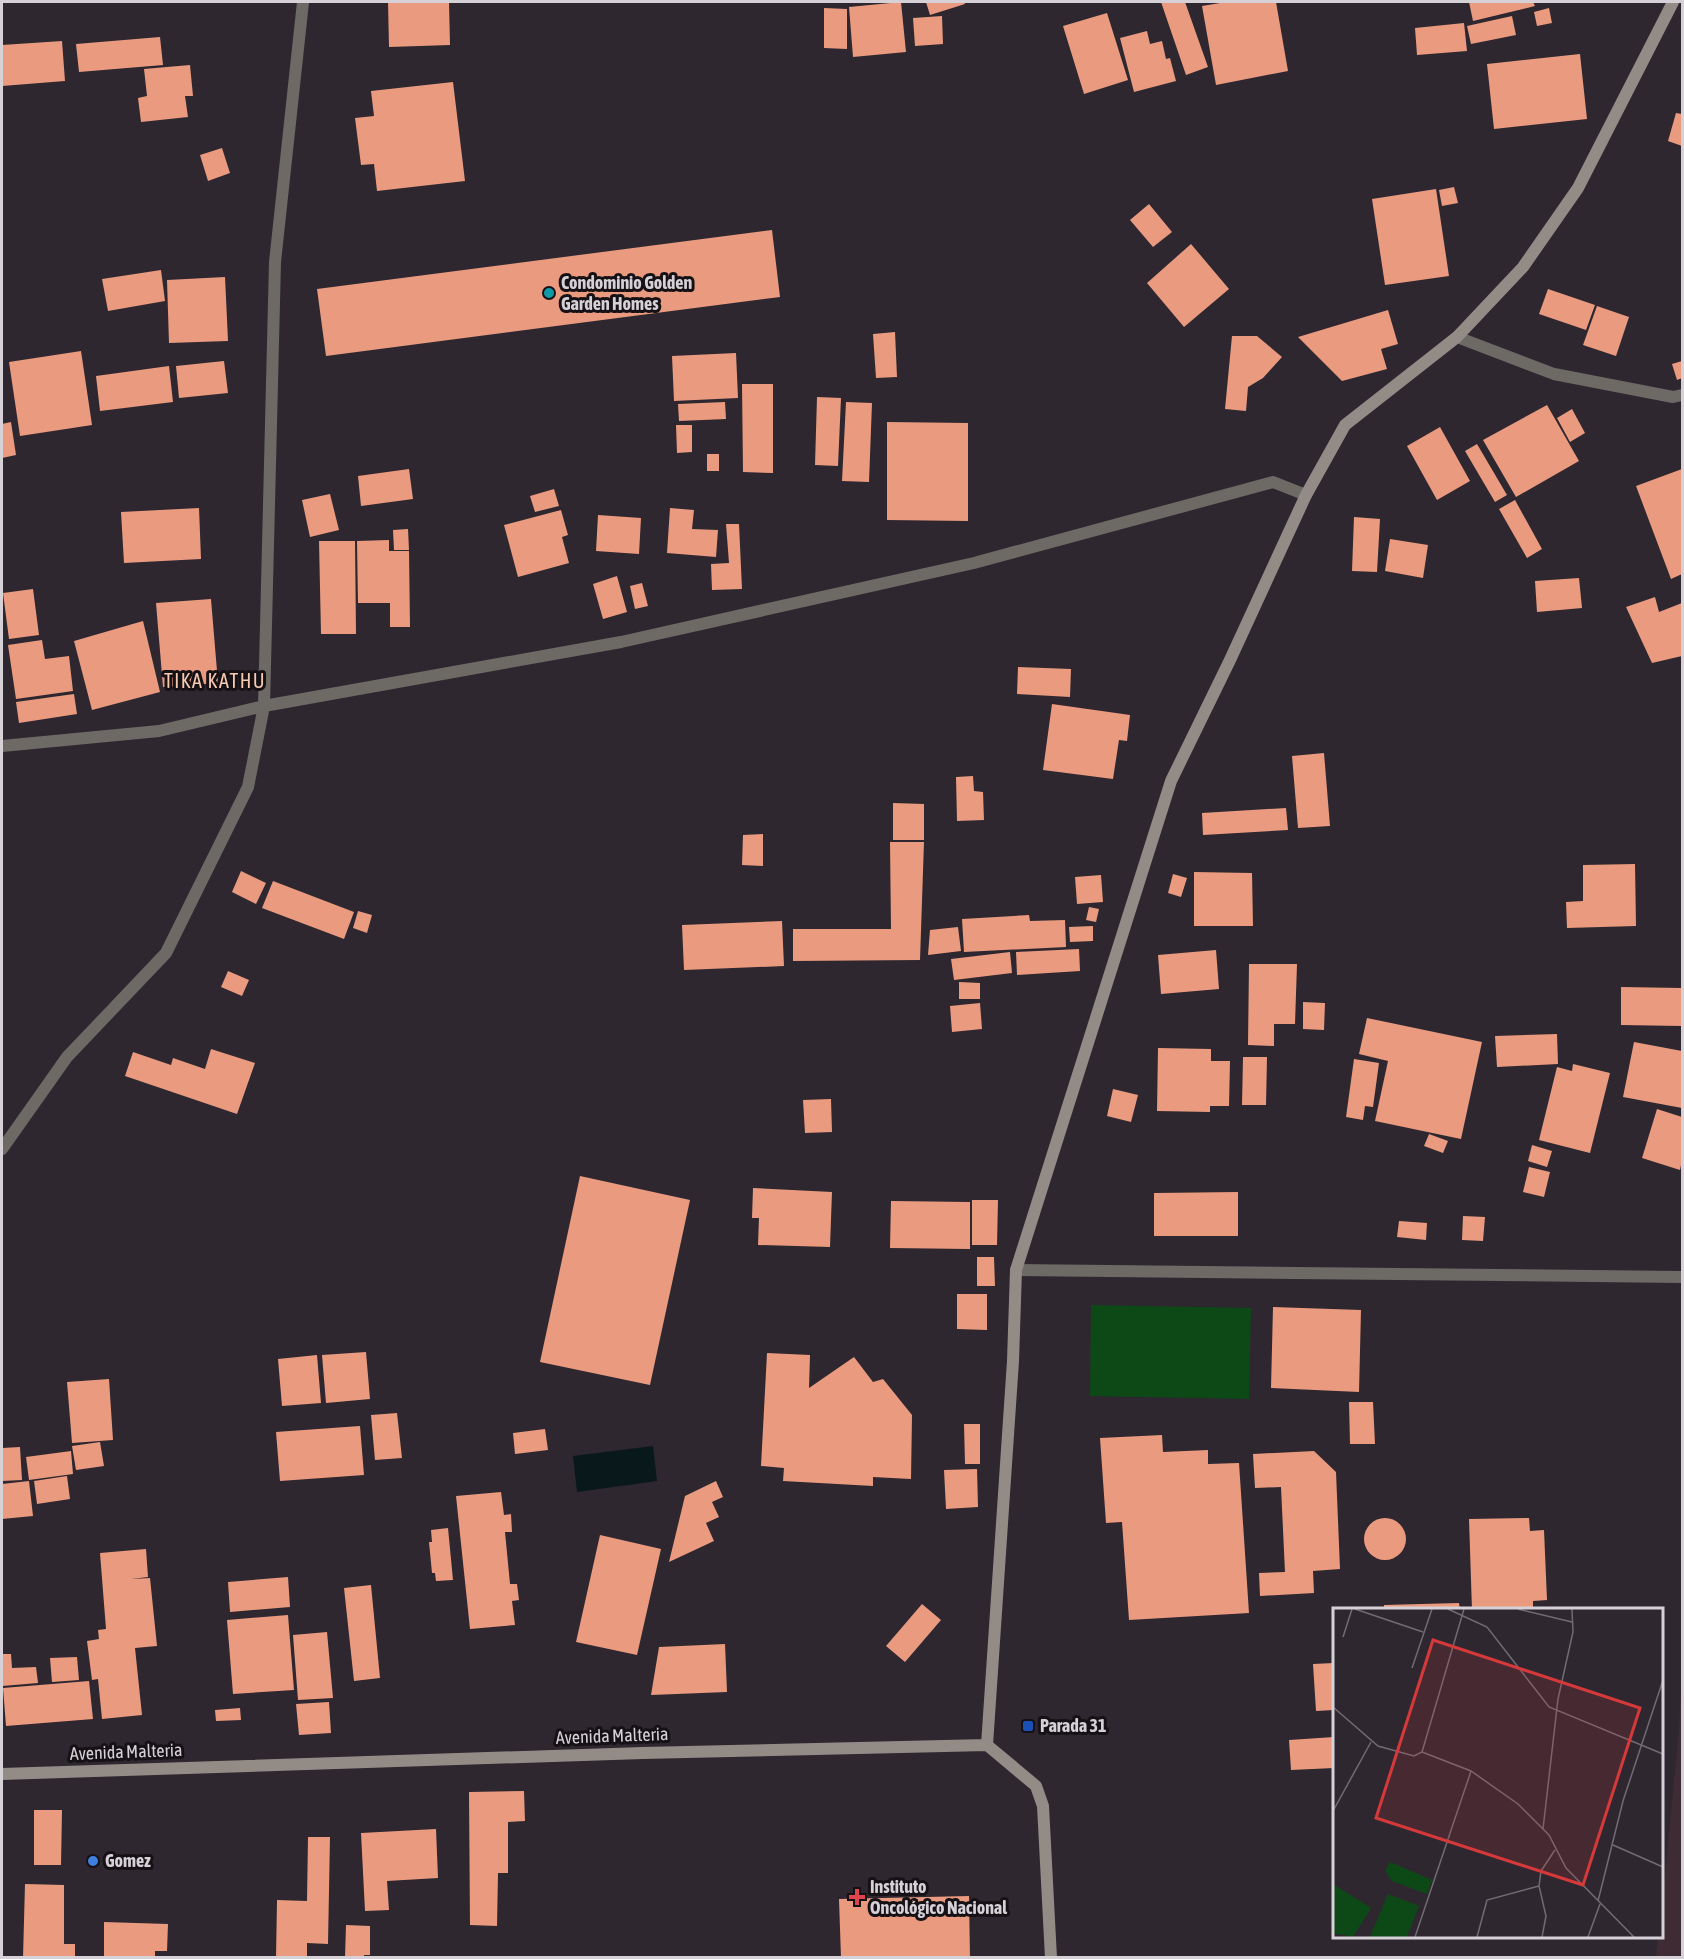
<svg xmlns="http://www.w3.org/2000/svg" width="1684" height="1959" font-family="'Asap Condensed',sans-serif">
<rect width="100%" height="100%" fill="#2e2730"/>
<!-- education -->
<path fill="#3e2b33" d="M 1682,1664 L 1682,1957 L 1656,1957 L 1658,1937 L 1662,1936 L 1662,1904 L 1679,1730 Z"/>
<!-- green -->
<path fill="#0d4916" d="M 1091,1305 L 1251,1308 L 1249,1399 L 1090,1396 Z"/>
<!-- water -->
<path fill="#09181a" d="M 653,1446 L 657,1481 L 577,1492 L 573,1456 Z"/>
<!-- building -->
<path fill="#ea9b7f" d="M 388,2 L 449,2 L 450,45 L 389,47 Z
M 901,2 L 906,52 L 853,57 L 849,7 Z
M 926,2 L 964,2 L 965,4 L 930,15 Z
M 1161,2 L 1185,2 L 1208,67 L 1186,75 Z
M 1226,2 L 1276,2 L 1288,71 L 1216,85 L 1202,6 Z
M 1469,2 L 1533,2 L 1535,6 L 1473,21 Z
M 824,8 L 847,9 L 847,49 L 824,48 Z
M 1549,8 L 1552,23 L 1537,26 L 1534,12 Z
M 1107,13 L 1128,80 L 1084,94 L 1063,26 Z
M 942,16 L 943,44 L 915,46 L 913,18 Z
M 1512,16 L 1516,35 L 1471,44 L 1467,26 Z
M 1464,23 L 1467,51 L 1417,55 L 1415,28 Z
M 1147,31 L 1150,44 L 1162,41 L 1166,59 L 1170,58 L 1176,81 L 1134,92 L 1120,38 Z
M 160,37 L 163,65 L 79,72 L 76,44 Z
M 62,41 L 65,81 L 2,86 L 2,45 Z
M 1580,54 L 1587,119 L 1494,129 L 1487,64 Z
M 190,65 L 193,96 L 185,96 L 188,117 L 141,122 L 138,98 L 147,96 L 144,69 Z
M 453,82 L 465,181 L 377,191 L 374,164 L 361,165 L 355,118 L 374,116 L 371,91 Z
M 1676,113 L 1682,114 L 1682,146 L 1668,141 Z
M 222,148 L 230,173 L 208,181 L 200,155 Z
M 1454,187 L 1458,203 L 1442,206 L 1439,190 Z
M 1436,189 L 1449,276 L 1385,285 L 1372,199 Z
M 1149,204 L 1172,232 L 1153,247 L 1130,220 Z
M 772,230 L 780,297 L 326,356 L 317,289 Z
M 1191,244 L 1229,289 L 1184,327 L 1147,283 Z
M 161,270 L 165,301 L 108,311 L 102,279 Z
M 225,277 L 228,341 L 169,343 L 167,280 Z
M 1548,289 L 1595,305 L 1586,330 L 1539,314 Z
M 1597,306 L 1629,317 L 1616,356 L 1583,345 Z
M 1388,310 L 1398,344 L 1381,349 L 1387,369 L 1342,381 L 1298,337 Z
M 895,332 L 897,377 L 876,378 L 873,334 Z
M 1232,336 L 1257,336 L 1282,357 L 1263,378 L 1248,387 L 1246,411 L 1225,409 Z
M 81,351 L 92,425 L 20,436 L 9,362 Z
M 736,353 L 738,398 L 674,401 L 672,356 Z
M 224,361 L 228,393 L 179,398 L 176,366 Z
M 1682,361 L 1682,378 L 1677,380 L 1672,364 Z
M 169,366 L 173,402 L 100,411 L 96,376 Z
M 742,384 L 773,384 L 773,473 L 743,472 Z
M 817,397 L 841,398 L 838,466 L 815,465 Z
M 725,402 L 726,419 L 679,421 L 678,404 Z
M 846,402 L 872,403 L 869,482 L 842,481 Z
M 1547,405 L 1579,461 L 1516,497 L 1483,440 Z
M 1572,409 L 1585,433 L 1570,442 L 1557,418 Z
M 11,422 L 16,455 L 2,458 L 2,424 Z
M 887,422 L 968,423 L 968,521 L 887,520 Z
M 676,425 L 692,425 L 692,452 L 677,453 Z
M 1440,427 L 1470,481 L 1437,500 L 1407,446 Z
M 1477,444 L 1507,495 L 1495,502 L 1465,451 Z
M 707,454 L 719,454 L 719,471 L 707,471 Z
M 409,469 L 413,499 L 361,506 L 358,476 Z
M 1682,469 L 1682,574 L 1671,579 L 1636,486 Z
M 554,489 L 559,506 L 535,512 L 530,496 Z
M 330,494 L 339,530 L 310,537 L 302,500 Z
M 1515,500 L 1542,549 L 1527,558 L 1499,509 Z
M 199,508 L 201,559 L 124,563 L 121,512 Z
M 670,508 L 694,510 L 692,529 L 718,530 L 716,557 L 667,553 Z
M 561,510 L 568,535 L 562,537 L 569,563 L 518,577 L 504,525 Z
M 598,515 L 641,518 L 639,554 L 596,551 Z
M 1354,517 L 1380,519 L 1377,572 L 1352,571 Z
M 726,524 L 739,524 L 742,589 L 712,590 L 711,564 L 729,563 Z
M 408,529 L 409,550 L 394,550 L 393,530 Z
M 1390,539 L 1428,545 L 1423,578 L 1385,571 Z
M 389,540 L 389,551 L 409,551 L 410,627 L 390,627 L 390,603 L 358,603 L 357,541 Z
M 319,541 L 355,541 L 356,634 L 321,634 Z
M 617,576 L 627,612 L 603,619 L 593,584 Z
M 1579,578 L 1582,608 L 1537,612 L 1535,581 Z
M 642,583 L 648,606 L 635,609 L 630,586 Z
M 33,589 L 39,635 L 9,639 L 3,593 Z
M 1655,597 L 1659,612 L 1682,603 L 1682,656 L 1652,663 L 1626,607 Z
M 211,599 L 218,683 L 163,687 L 156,603 Z
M 143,621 L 160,692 L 92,710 L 74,641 Z
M 42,640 L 45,659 L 69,656 L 73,691 L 16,699 L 8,645 Z
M 1018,667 L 1071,669 L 1070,697 L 1017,694 Z
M 74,694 L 77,714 L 19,723 L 16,702 Z
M 1052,704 L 1130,715 L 1127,741 L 1119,740 L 1113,779 L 1043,770 Z
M 1324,753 L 1330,826 L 1298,828 L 1292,756 Z
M 973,776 L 974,791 L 983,792 L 984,820 L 957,821 L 956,777 Z
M 893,803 L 924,804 L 924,840 L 893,840 Z
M 1286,808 L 1288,830 L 1203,835 L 1202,813 Z
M 763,834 L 763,866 L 742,865 L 743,835 Z
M 890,842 L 924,842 L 920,960 L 793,961 L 793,929 L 891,929 Z
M 1635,864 L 1636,926 L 1567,928 L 1566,902 L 1583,901 L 1583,865 Z
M 241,871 L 266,883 L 256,904 L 232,892 Z
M 1194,872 L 1252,873 L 1253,926 L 1194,926 Z
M 1173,874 L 1187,878 L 1181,897 L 1168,893 Z
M 1101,875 L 1103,902 L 1077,904 L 1075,877 Z
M 273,881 L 354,912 L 344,939 L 262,908 Z
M 1089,907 L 1099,909 L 1096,922 L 1086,920 Z
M 358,911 L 372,915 L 367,933 L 353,928 Z
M 1029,915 L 1030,921 L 1065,920 L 1066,947 L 964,952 L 962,919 Z
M 782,921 L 784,966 L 684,970 L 682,925 Z
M 1093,926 L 1093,941 L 1070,942 L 1069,927 Z
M 958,927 L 961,951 L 928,955 L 930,930 Z
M 1079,949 L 1080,971 L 1017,975 L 1016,952 Z
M 1216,950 L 1219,989 L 1161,994 L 1158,955 Z
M 1010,952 L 1012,973 L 954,980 L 951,959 Z
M 1249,964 L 1297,964 L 1295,1024 L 1274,1024 L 1274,1046 L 1248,1045 Z
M 228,971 L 249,980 L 242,996 L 221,987 Z
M 959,982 L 980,983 L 980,999 L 959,999 Z
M 1621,987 L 1682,988 L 1682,1026 L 1621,1025 Z
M 1303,1002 L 1325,1003 L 1324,1030 L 1303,1029 Z
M 980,1003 L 982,1029 L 952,1032 L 950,1006 Z
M 1367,1018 L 1482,1042 L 1461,1139 L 1375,1121 L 1388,1061 L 1359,1054 Z
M 1557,1034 L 1558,1064 L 1497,1067 L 1495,1036 Z
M 1634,1042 L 1682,1051 L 1682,1108 L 1623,1097 Z
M 1158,1048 L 1211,1049 L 1211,1061 L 1230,1061 L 1229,1106 L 1210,1106 L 1210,1112 L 1157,1111 Z
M 211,1049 L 255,1063 L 237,1114 L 125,1076 L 133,1052 L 171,1065 L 173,1058 L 205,1069 Z
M 1243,1057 L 1267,1057 L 1266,1105 L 1242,1105 Z
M 1354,1059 L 1379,1063 L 1373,1107 L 1365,1106 L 1363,1120 L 1346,1117 Z
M 1573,1064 L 1610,1073 L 1590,1153 L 1539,1140 L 1557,1067 L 1572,1071 Z
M 1113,1089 L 1138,1095 L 1131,1122 L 1107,1116 Z
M 831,1099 L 832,1132 L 805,1133 L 803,1100 Z
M 1657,1109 L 1682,1117 L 1682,1160 L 1680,1170 L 1642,1158 Z
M 1429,1134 L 1448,1141 L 1443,1153 L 1424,1146 Z
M 1532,1145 L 1552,1151 L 1547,1167 L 1528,1161 Z
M 1529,1167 L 1550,1172 L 1544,1197 L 1523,1192 Z
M 580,1176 L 690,1200 L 650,1385 L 540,1362 Z
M 753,1188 L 832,1192 L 830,1247 L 758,1245 L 759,1218 L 752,1218 Z
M 1238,1192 L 1238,1236 L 1154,1236 L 1154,1193 Z
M 972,1200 L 998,1200 L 997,1245 L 972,1245 Z
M 891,1201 L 970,1202 L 970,1249 L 890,1248 Z
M 1463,1216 L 1485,1217 L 1483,1241 L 1462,1240 Z
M 1399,1221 L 1427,1223 L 1426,1240 L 1397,1237 Z
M 977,1257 L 994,1257 L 995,1286 L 977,1286 Z
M 957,1294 L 987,1294 L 987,1330 L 957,1329 Z
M 1273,1307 L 1361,1310 L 1359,1392 L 1271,1388 Z
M 366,1352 L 370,1399 L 326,1403 L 322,1355 Z
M 767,1353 L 810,1355 L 809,1388 L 854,1357 L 873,1382 L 883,1379 L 912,1415 L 911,1479 L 873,1477 L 873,1486 L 783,1481 L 784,1468 L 761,1466 Z
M 317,1355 L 321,1403 L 282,1406 L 278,1359 Z
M 109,1379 L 113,1440 L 72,1443 L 67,1382 Z
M 1349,1402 L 1373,1402 L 1375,1444 L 1350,1444 Z
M 397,1413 L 402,1458 L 375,1460 L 371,1415 Z
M 964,1424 L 980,1424 L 980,1464 L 965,1464 Z
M 360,1426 L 364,1475 L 280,1481 L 276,1432 Z
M 545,1429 L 548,1450 L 515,1454 L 513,1433 Z
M 1162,1435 L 1163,1452 L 1208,1450 L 1208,1464 L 1239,1463 L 1249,1613 L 1129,1620 L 1122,1522 L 1106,1523 L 1100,1438 Z
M 100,1442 L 104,1466 L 76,1470 L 72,1446 Z
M 20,1447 L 22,1480 L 2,1481 L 2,1448 Z
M 71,1451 L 73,1474 L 29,1480 L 26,1457 Z
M 1314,1451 L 1336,1472 L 1340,1569 L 1313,1571 L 1314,1593 L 1260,1596 L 1259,1573 L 1285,1572 L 1281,1487 L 1255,1488 L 1253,1454 Z
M 977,1469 L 978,1507 L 946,1509 L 944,1470 Z
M 67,1476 L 70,1499 L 37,1504 L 34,1481 Z
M 29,1481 L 33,1516 L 2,1519 L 2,1484 Z
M 716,1481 L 723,1497 L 712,1502 L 719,1517 L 706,1523 L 714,1541 L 669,1562 L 685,1496 Z
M 501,1492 L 504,1515 L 511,1514 L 512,1532 L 505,1532 L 510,1584 L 517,1584 L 519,1600 L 512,1601 L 515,1625 L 470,1629 L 456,1496 Z
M1364 1539a21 21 0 1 1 42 0a21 21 0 1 1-42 0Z
M 1529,1518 L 1530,1531 L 1544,1530 L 1547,1600 L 1533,1601 L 1533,1610 L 1472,1610 L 1469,1519 Z
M 448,1528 L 453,1580 L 436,1581 L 435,1573 L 432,1573 L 429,1542 L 432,1542 L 431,1530 Z
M 600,1535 L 661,1549 L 637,1655 L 576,1642 Z
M 146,1549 L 148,1577 L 131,1579 L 150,1578 L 157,1646 L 135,1648 L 142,1715 L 102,1719 L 98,1679 L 92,1680 L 87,1641 L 99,1639 L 98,1630 L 106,1629 L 100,1553 Z
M 288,1577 L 290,1607 L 230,1612 L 228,1582 Z
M 371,1585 L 380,1678 L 354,1681 L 344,1588 Z
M 1459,1603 L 1460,1610 L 1384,1610 L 1384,1605 Z
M 922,1604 L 941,1620 L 905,1662 L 886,1646 Z
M 288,1615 L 294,1690 L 233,1694 L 227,1620 Z
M 327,1632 L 333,1698 L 298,1700 L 293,1635 Z
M 725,1644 L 727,1692 L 651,1695 L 659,1647 Z
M 2,1654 L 11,1654 L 12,1668 L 36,1667 L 38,1683 L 2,1686 Z
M 77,1657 L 79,1680 L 52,1682 L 50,1658 Z
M 1334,1663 L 1334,1710 L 1316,1711 L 1313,1664 Z
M 89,1681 L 93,1719 L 6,1726 L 3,1688 Z
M 329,1702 L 331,1733 L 299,1735 L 296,1704 Z
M 240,1708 L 241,1720 L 216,1721 L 215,1710 Z
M 1334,1737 L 1334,1768 L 1291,1770 L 1289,1740 Z
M 524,1791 L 525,1821 L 508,1822 L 508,1873 L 498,1873 L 497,1926 L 470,1925 L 469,1792 Z
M 34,1810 L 62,1810 L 61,1865 L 34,1865 Z
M 436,1829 L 438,1878 L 387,1881 L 389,1910 L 365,1911 L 361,1833 Z
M 308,1837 L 330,1837 L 328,1944 L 307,1943 L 307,1958 L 276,1958 L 277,1900 L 307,1901 Z
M 25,1884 L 64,1885 L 64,1944 L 75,1944 L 75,1958 L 23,1958 Z
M 969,1896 L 970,1958 L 841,1958 L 839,1899 Z
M 104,1922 L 168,1924 L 167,1951 L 155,1951 L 155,1958 L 104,1958 Z
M 346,1925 L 370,1926 L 370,1955 L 364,1955 L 364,1958 L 345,1958 Z"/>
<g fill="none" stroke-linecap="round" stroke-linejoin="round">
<!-- street -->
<path stroke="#6d6965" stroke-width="12" d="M 1457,337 L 1554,374 L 1673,397 L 1682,395
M 2,746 L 159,731 L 264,706 L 621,642 L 974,563 L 1273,482 L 1306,495
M 2,1149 L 67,1057 L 166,953 L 248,787 L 264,706 L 275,262 L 303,2
M 1016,1270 L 1682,1277"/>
<!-- secondary -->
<path stroke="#938c86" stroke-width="12" d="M 987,1745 L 1013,1361 L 1016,1270 L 1171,781 L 1230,660 L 1306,495 L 1345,425 L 1457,337 L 1523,267 L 1578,188 L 1673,2
M 2,1774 L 643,1753 L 987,1745 L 1036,1786 L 1043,1806 L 1051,1958"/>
</g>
<!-- markers -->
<circle fill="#0f9aa8" stroke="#151115" stroke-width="2" cx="549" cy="293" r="6"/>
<rect fill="#1a4fb4" stroke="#151115" stroke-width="2" x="1022" y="1720" width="12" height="12" rx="3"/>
<circle fill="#3f7fe0" stroke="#151115" stroke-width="2" cx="93" cy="1861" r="6"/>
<path fill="#e0444e" stroke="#151115" stroke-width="2" d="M854 1888h6v6h6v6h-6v6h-6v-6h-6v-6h6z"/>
<g text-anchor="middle" stroke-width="6" stroke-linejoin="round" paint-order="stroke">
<!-- poi labels -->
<g font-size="18" font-weight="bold" fill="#d6d1d7" stroke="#151115" text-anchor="start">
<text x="561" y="289">Condominio Golden<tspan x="561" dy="21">Garden Homes</tspan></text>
<text x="1040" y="1732">Parada 31</text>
<text x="105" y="1867">Gomez</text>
<text x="870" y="1893">Instituto<tspan x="870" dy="21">Oncológico Nacional</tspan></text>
</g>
<!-- street labels -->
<g font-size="18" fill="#d6d1d7" stroke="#151115">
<text transform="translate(612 1736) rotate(-2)" y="6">Avenida Malteria</text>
<text transform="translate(126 1752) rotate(-2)" y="6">Avenida Malteria</text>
</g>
<!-- neighbourhood labels -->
<g font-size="20" letter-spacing="1.5" fill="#f6c9b3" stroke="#151115">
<text x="215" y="688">TIKA KATHU</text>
</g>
</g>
<!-- overview -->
<g transform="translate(1333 1608)">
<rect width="330" height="330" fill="#2e2730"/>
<path d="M 57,254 L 99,272 L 94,286 L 59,273 L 52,263 ZM 0,276 L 38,300 L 20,329 L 0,325 ZM 55,286 L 86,298 L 74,329 L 37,329 Z" fill="#0d4916"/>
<path fill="none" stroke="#716b73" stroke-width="1.5" d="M 22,1 L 90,24M 115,1 L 154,19 L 216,99 L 330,146M 185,1 L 239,14M 10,29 L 19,1M 79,60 L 99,1M 0,99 L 45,138 L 81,148 L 89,144 L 131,1M 89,144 L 138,163 L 185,196 L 216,227 L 233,260 L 301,329M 0,203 L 38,134M 210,221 L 225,91 L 240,24 L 239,1M 280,237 L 330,259M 265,293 L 290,193 L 330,72M 82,329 L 138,163M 144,329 L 154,292 L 206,278M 209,329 L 213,308 L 206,278 L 208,263 L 222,242M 255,329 L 267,296"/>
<path fill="#d6393a" fill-opacity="0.15" stroke="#d6393a" stroke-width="3" d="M 100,32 L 307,100 L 250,277 L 43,210 Z"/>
<rect width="330" height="330" fill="none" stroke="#d6d1d7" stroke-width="3"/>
</g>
<!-- border -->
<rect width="1684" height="1959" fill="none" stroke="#d6d1d7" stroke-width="6"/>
</svg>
